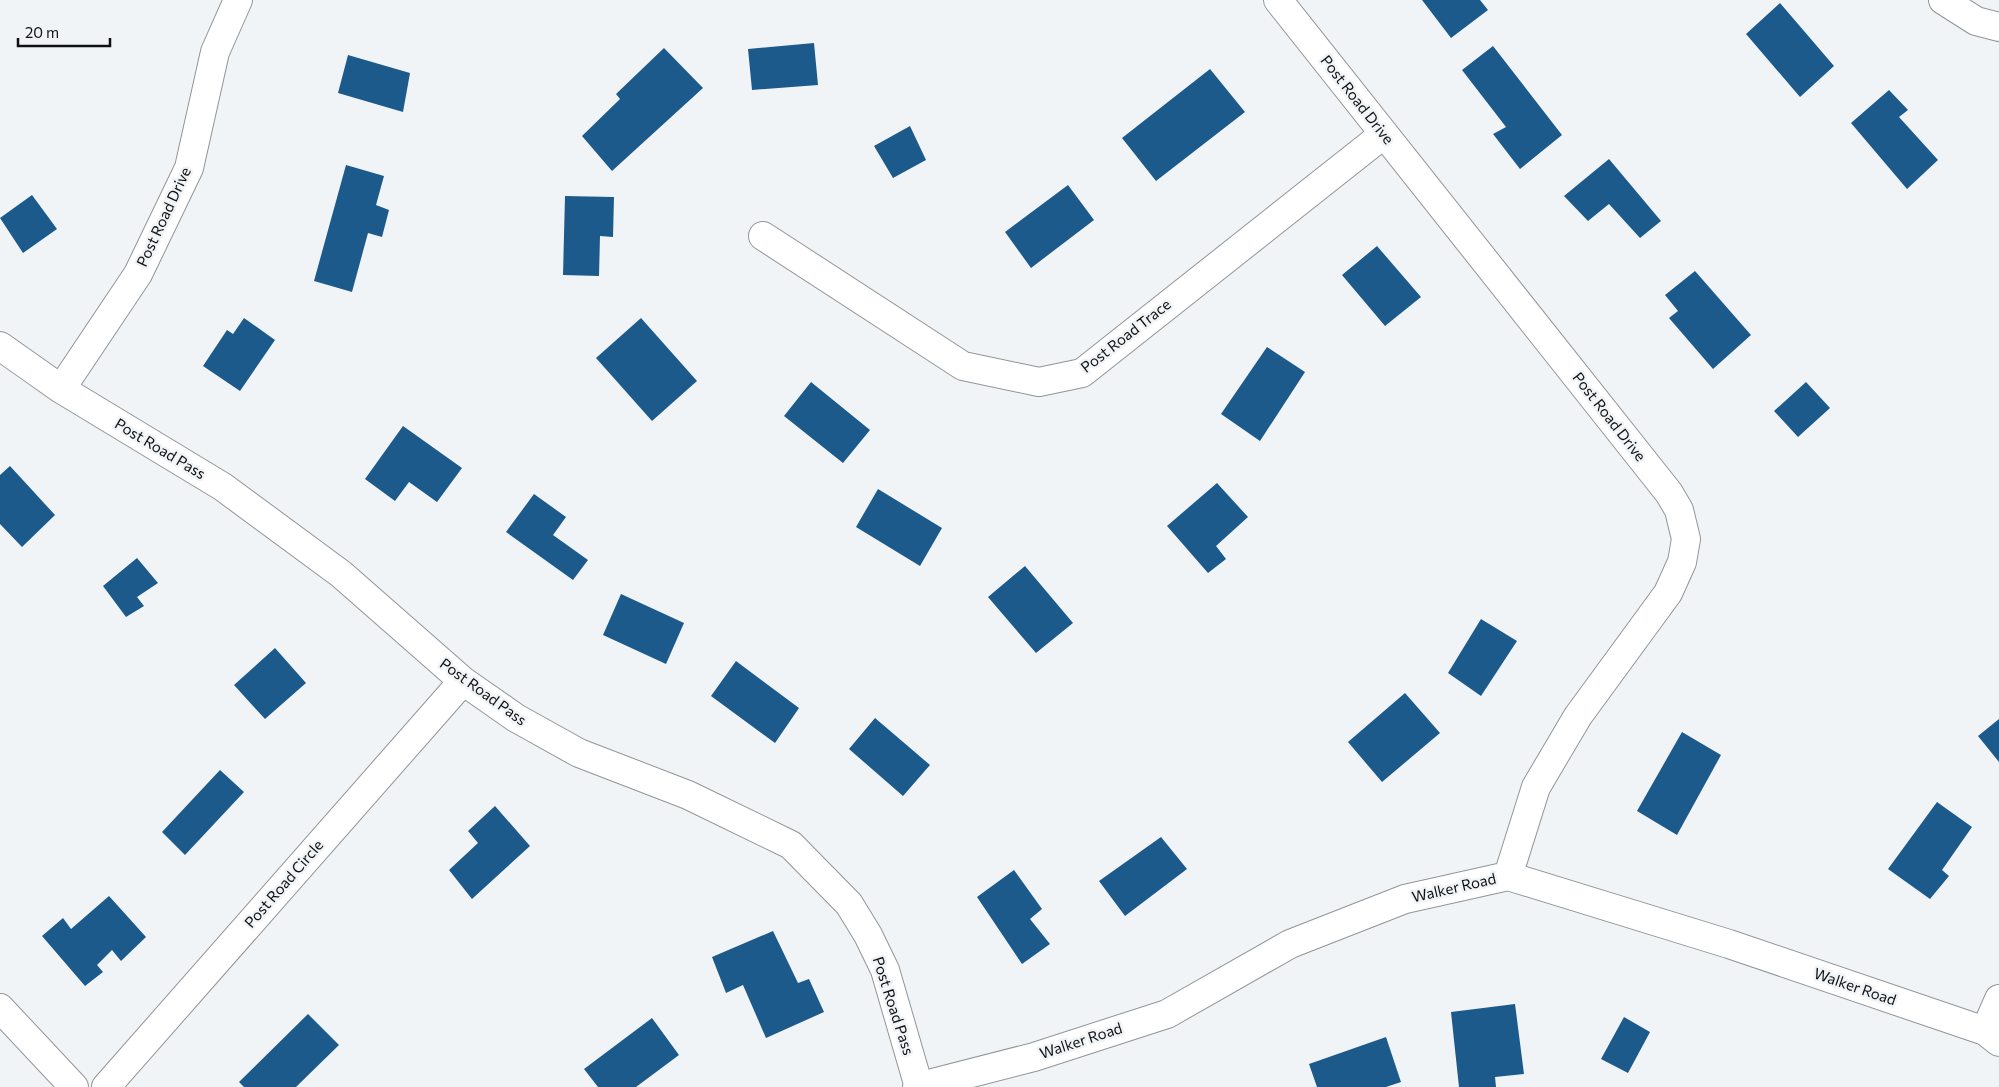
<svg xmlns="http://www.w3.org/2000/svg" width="1999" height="1087" font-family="Commissioner,sans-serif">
<rect width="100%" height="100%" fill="#f1f4f7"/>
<!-- building -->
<path fill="#1d5a8c" d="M 1422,0 L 1480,0 L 1488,10 L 1451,38 Z
M 1780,3 L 1834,66 L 1800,97 L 1746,34 Z
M 814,43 L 818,85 L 752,90 L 748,49 Z
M 1493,46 L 1562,135 L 1520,169 L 1493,134 L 1506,127 L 1462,70 Z
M 664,48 L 703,88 L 612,171 L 582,136 L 620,99 L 616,94 Z
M 348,55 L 410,73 L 403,112 L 338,93 Z
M 1210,69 L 1245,112 L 1156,181 L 1122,138 Z
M 1889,90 L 1908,110 L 1899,117 L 1938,160 L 1907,189 L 1851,123 Z
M 910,126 L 926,160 L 893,178 L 874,146 Z
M 1609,159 L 1661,221 L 1640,238 L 1609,204 L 1588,221 L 1564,196 Z
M 346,165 L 384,176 L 376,205 L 389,210 L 382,237 L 368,233 L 352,292 L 314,281 Z
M 1068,185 L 1094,220 L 1031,268 L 1005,232 Z
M 32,195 L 57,229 L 23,253 L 0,218 Z
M 565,196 L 614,197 L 613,237 L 600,236 L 599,276 L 563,275 Z
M 1377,246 L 1421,297 L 1385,326 L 1342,275 Z
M 1695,271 L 1751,335 L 1713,369 L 1669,318 L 1678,311 L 1665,295 Z
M 244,318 L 275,340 L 240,391 L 203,366 L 227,330 L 233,334 Z
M 641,318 L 697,381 L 652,421 L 596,358 Z
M 1267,347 L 1305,372 L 1260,441 L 1221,414 Z
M 811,382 L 870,430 L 843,463 L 784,416 Z
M 1806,382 L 1830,408 L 1798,437 L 1774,411 Z
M 403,426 L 462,468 L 437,502 L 409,482 L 395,501 L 365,479 Z
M 10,466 L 55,515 L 22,547 L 0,524 L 0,475 Z
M 1217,483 L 1248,517 L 1216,546 L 1226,559 L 1208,573 L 1167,526 Z
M 878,489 L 942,528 L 920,566 L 856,527 Z
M 534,494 L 566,517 L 553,535 L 588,560 L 573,580 L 506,532 Z
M 137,558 L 158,583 L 137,597 L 144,606 L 126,617 L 103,586 Z
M 1025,566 L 1073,623 L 1036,653 L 988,597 Z
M 621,594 L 684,623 L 666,664 L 603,635 Z
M 1481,619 L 1517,641 L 1481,696 L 1448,673 Z
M 275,648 L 306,683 L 265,719 L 234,685 Z
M 736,661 L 799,708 L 775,743 L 711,696 Z
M 1405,693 L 1440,733 L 1382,782 L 1348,742 Z
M 875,718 L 930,765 L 903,796 L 849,749 Z
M 1999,719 L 1999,762 L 1978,736 Z
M 1682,732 L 1721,755 L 1677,835 L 1637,811 Z
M 220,770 L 244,792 L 185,855 L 162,832 Z
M 1937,802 L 1972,827 L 1942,870 L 1949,876 L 1930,899 L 1888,869 Z
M 495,806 L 530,846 L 472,899 L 449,870 L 478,843 L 468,831 Z
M 1161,837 L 1187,869 L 1125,916 L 1099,881 Z
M 1014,870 L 1042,909 L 1030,919 L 1050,944 L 1022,964 L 977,897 Z
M 109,896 L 146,937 L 121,961 L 112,950 L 97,965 L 103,972 L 85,986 L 42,936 L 63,918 L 71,929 Z
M 773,931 L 798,983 L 809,979 L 824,1012 L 766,1038 L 743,985 L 726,993 L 712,957 Z
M 1515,1004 L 1524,1074 L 1495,1077 L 1496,1087 L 1459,1087 L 1451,1012 Z
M 308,1014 L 339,1045 L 296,1087 L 244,1087 L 239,1082 Z
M 1624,1017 L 1650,1032 L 1628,1073 L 1601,1059 Z
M 652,1018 L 679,1055 L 636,1087 L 598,1087 L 584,1069 Z
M 1386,1037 L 1401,1082 L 1386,1087 L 1317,1087 L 1309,1064 Z"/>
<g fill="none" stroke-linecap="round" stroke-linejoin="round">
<!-- minor casing -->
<g stroke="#929597" stroke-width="30">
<path id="minor" d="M 1278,0 L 1669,493 L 1679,510 L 1686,539 L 1682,562 L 1668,593 L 1578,716 L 1536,787 L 1508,876
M 1943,0 L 1976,21 L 1999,27
M 763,236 L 963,366 L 1039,382 L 1082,373 L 1384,134
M 0,346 L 61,389 L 223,487 L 341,574 L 463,681 L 516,718 L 579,753 L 688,795 L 791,845 L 849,904 L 868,935 L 885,970 L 919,1087
M 61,389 L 138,274 L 189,168 L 215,52 L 238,0
M 0,1008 L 74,1087
M 1985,1031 L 1999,999
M 106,1087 L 463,681
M 917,1087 L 1034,1057 L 1167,1014 L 1290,944 L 1405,899 L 1508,876 L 1729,944 L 1985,1031 L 1999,1042"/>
</g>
<!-- minor -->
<use href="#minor" stroke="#fff" stroke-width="28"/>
</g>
<g text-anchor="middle" stroke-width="5" stroke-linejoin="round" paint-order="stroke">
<!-- street labels -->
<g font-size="15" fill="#0f1011" stroke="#f1f4f7">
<text transform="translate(1357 100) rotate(52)" y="5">Post Road Drive</text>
<text transform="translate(164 217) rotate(-65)" y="5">Post Road Drive</text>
<text transform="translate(1126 336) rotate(-38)" y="5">Post Road Trace</text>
<text transform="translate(1609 417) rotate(52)" y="5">Post Road Drive</text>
<text transform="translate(160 449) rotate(31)" y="5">Post Road Pass</text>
<text transform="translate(483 692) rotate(36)" y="5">Post Road Pass</text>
<text transform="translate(284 884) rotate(-49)" y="5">Post Road Circle</text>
<text transform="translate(1454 888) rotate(-13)" y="5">Walker Road</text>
<text transform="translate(1855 987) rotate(19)" y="5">Walker Road</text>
<text transform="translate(893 1006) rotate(72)" y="5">Post Road Pass</text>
<text transform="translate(1081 1041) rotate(-18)" y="5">Walker Road</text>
</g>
</g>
<!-- scale -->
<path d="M18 38v8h92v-8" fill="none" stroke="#0f1011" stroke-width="2.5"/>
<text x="25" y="38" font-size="15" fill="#0f1011" stroke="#f1f4f7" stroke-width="4" paint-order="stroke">20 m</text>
</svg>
